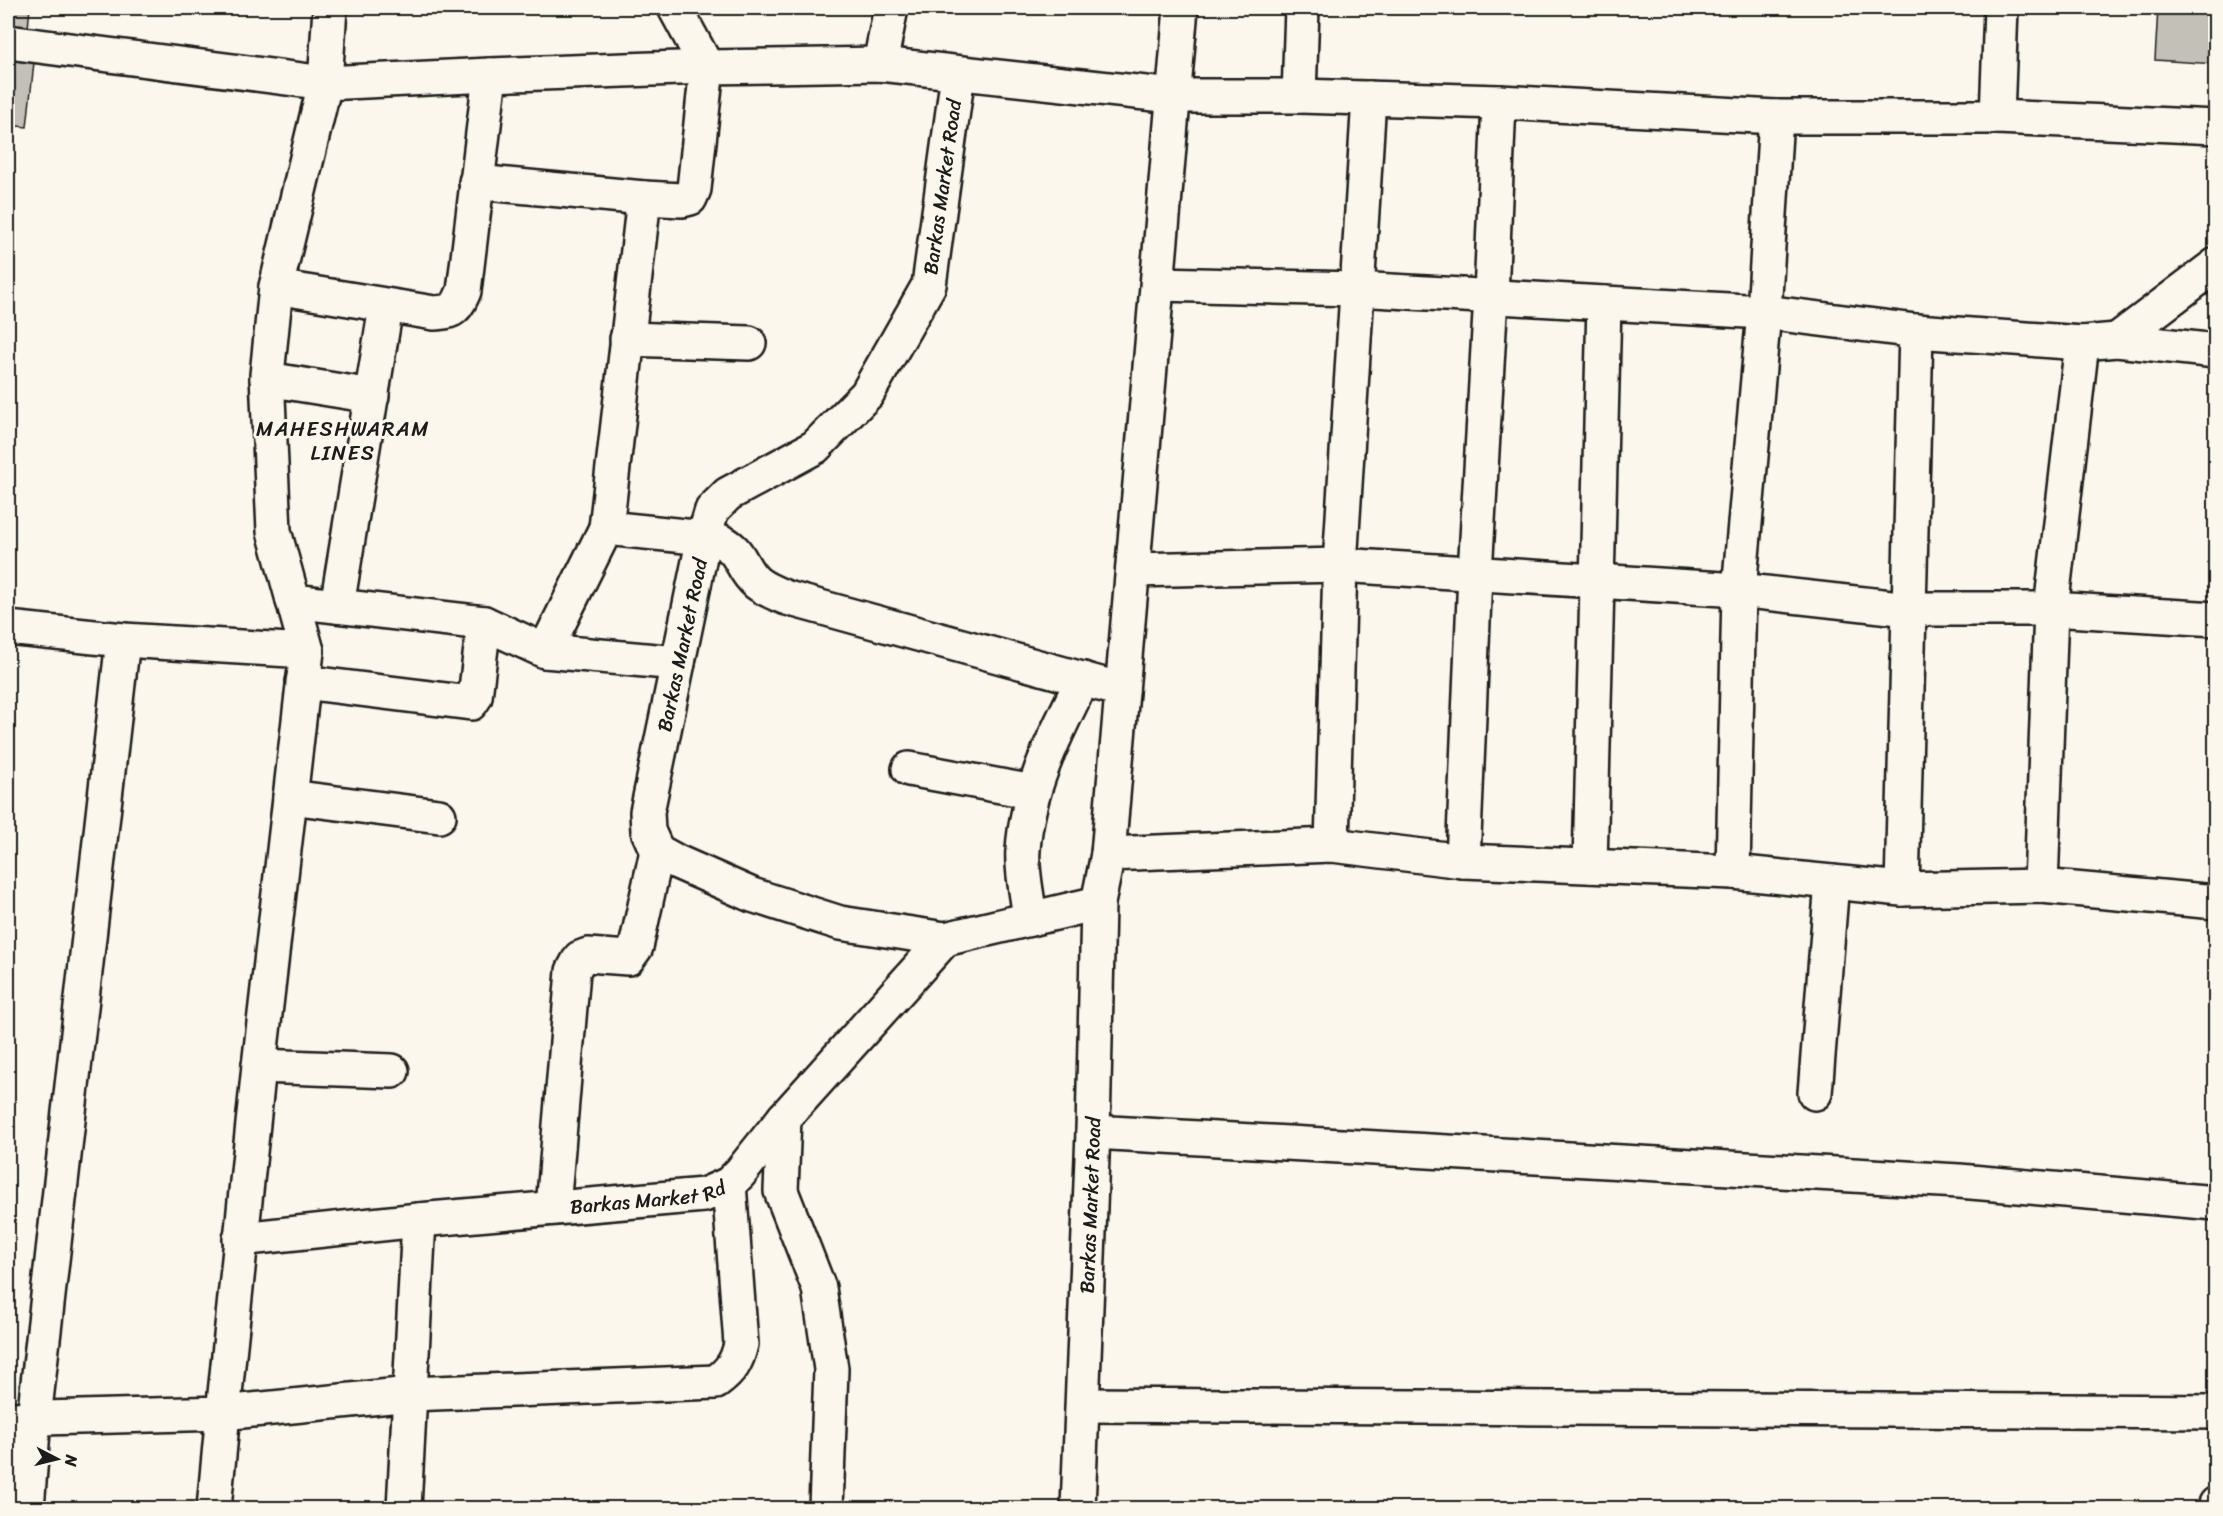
<svg xmlns="http://www.w3.org/2000/svg" width="2223" height="1516" font-family="Sriracha,sans-serif">
<rect width="100%" height="100%" fill="#fbf7ec"/>
<filter id="ink" filterUnits="userSpaceOnUse"><feTurbulence type="fractalNoise" baseFrequency=".0167" numOctaves="2"/><feDisplacementMap in="SourceGraphic" scale="12" xChannelSelector="R" yChannelSelector="G"/><feConvolveMatrix kernelMatrix="1 2 1 2 8 2 1 2 1" color-interpolation-filters="sRGB"/></filter>
<g filter="url(#ink)">
<!-- building -->
<path fill="#c3c0b8" stroke="#1c1c1c" stroke-width="1.5" d="M 8,8 L 30,8 L 27,37 L 8,35 Z
M 2158,8 L 2216,8 L 2216,64 L 2155,60 Z
M 8,50 L 35,53 L 27,127 L 8,125 Z
M 8,130 L 14,130 L 11,160 L 8,160 Z"/>
<g fill="none" stroke-linecap="round" stroke-linejoin="round">
<!-- minor casing -->
<g stroke="#1c1c1c" stroke-width="38">
<g id="minor">
<path d="M 8,42 L 325,83 L 490,75"/>
<path d="M 880,64 L 891,8"/>
<path d="M 958,74 L 929,285 L 867,394 L 815,447 L 728,494 L 712,510 L 704,537 L 647,812 L 648,831 L 657,851 L 677,862 L 752,895 L 840,923 L 945,939 L 1098,903"/>
<path d="M 1299,96 L 1302,8"/>
<path d="M 1997,117 L 2001,8"/>
<path d="M 476,182 L 644,198 L 606,528 L 715,539 C 744,549 738,567 757,583 C 766,590 777,594 787,598 L 1122,690"/>
<path d="M 644,198 L 682,200 L 690,198 L 694,189 L 707,67 L 675,8"/>
<path d="M 1158,284 L 1356,289 L 1764,312 L 1916,331 L 2082,343 L 2117,340 L 2216,351"/>
<path d="M 276,287 L 434,313 C 454,312 456,309 464,291 L 490,75 L 707,67 L 880,64 L 1173,96 L 1299,96 L 1499,102 L 1776,117 L 1997,117 L 2216,127"/>
<path d="M 627,339 L 749,343"/>
<path d="M 2117,340 L 2216,265"/>
<path d="M 267,379 L 372,396"/>
<path d="M 1133,570 L 1340,565 L 1739,590 L 1909,609 L 2051,609 L 2216,619"/>
<path d="M 293,601 L 484,623 L 545,651 L 606,528"/>
<path d="M 337,606 L 386,307"/>
<path d="M 8,628 L 123,640 L 307,651 L 274,531 L 267,375 L 276,287 L 325,83 L 330,8"/>
<path d="M 545,651 L 678,663"/>
<path d="M 303,682 L 471,703 L 475,697 L 484,623"/>
<path d="M 909,769 L 1033,792"/>
<path d="M 290,797 L 439,816"/>
<path d="M 1332,845 L 1340,565 L 1369,98"/>
<path d="M 1108,854 L 1332,845 L 1463,861 L 1733,872 L 1902,889 L 2041,886 L 2216,902"/>
<path d="M 1463,861 L 1475,573 L 1491,296 L 1499,102"/>
<path d="M 1590,866 L 1604,303"/>
<path d="M 1733,872 L 1739,590 L 1764,312 L 1776,117"/>
<path d="M 2041,886 L 2051,609 L 2082,343"/>
<path d="M 1902,889 L 1916,331"/>
<path d="M 1030,919 C 1028,898 1021,871 1023,850 C 1027,788 1056,733 1083,679"/>
<path d="M 259,1066 L 392,1071"/>
<path d="M 1815,1093 L 1832,882"/>
<path d="M 784,1118 L 781,1191 L 819,1288 L 831,1369 L 826,1508"/>
<path d="M 1093,1132 L 1959,1181 L 2216,1203"/>
<path d="M 553,1208 L 573,971 L 580,958 L 588,955 L 628,958 L 636,947 L 657,851"/>
<path id="s1" d="M 240,1239 L 419,1220 L 704,1195 L 729,1184 L 740,1173 L 784,1118 L 945,939"/>
<path d="M 1083,1405 L 2216,1412"/>
<path d="M 8,1419 L 223,1413 L 259,1066 L 307,651"/>
<path d="M 27,1508 L 34,1418 L 123,640"/>
<path d="M 214,1508 L 223,1413 L 410,1394 L 716,1382 C 731,1371 737,1362 741,1344 L 729,1184"/>
<path d="M 404,1508 L 419,1220"/>
<path id="s2" d="M 1078,1508 L 1093,1132 L 1098,903 L 1108,854 L 1181,8"/>
<path d="M 2215,1508 L 2216,1504"/>
</g>
</g>
<!-- minor -->
<use href="#minor" stroke="#fbf7ec" stroke-width="33"/>
</g>
</g>
<g text-anchor="middle" stroke-width="6" stroke-linejoin="round" paint-order="stroke">
<!-- street labels -->
<g font-size="20" fill="#1c1c1c" stroke="#fbf7ec">
<text transform="translate(942 187) rotate(-82)" y="7">Barkas Market Road</text>
<text transform="translate(682 645) rotate(-78)" y="7">Barkas Market Road</text>
<text dy="7" stroke="none"><textPath href="#s1" startOffset="410">Barkas Market Rd</textPath></text>
<text dy="7" stroke="none"><textPath href="#s2" startOffset="303">Barkas Market Road</textPath></text>
</g>
<!-- neighbourhood labels -->
<g font-size="21" letter-spacing="1.5" fill="#1c1c1c" stroke="#fbf7ec">
<text x="343" y="436">MAHESHWARAM<tspan x="343" dy="24">LINES</tspan></text>
</g>
</g>
<!-- margin -->
<rect width="2223" height="1516" fill="none" stroke="#fbf7ec" stroke-width="30"/>
<rect x="15" y="15" width="2193" height="1486" fill="none" stroke="#1c1c1c" stroke-width="2" filter="url(#ink)"/>
<!-- north arrow -->
<g transform="translate(57 1459) rotate(97)" stroke="#fbf7ec" stroke-width="4.5" paint-order="stroke">
<path d="M0-4.5L10 22L0 15L-10 22Z" fill="#1c1c1c"/>
<text y="-9" font-size="16" font-weight="bold" text-anchor="middle" fill="#1c1c1c">N</text>
</g>
</svg>
